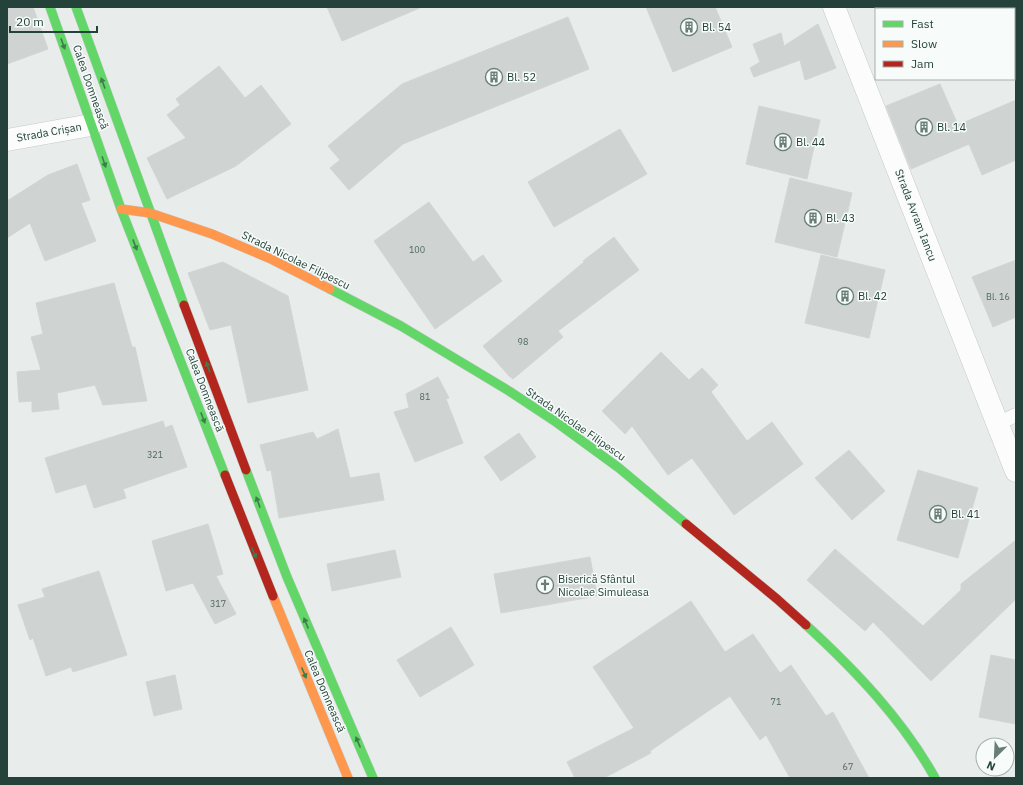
<svg xmlns="http://www.w3.org/2000/svg" width="1023" height="785" font-family="'IBM Plex Sans',sans-serif">
<rect width="100%" height="100%" fill="#e8edeb"/>
<!-- building -->
<path fill="#cfd4d2" stroke="#d1d6d4" d="M 7,7 L 33,7 L 48,49 L 7,64 Z
M 327,7 L 422,7 L 342,41 Z
M 646,7 L 715,7 L 732,47 L 673,72 Z
M 568,17 L 589,69 L 403,144 L 349,190 L 330,168 L 340,160 L 328,146 L 402,84 Z
M 818,24 L 836,68 L 805,80 L 800,60 L 754,77 L 750,68 L 760,62 L 753,44 L 781,33 L 784,46 Z
M 219,66 L 245,98 L 261,85 L 291,124 L 236,166 L 167,199 L 147,158 L 186,138 L 167,115 L 180,105 L 176,99 Z
M 940,84 L 958,125 L 1016,100 L 1016,160 L 982,175 L 969,144 L 911,169 L 886,106 Z
M 759,106 L 820,120 L 807,179 L 746,164 Z
M 620,129 L 647,174 L 554,227 L 528,182 Z
M 77,164 L 90,200 L 81,203 L 96,241 L 45,261 L 30,223 L 7,238 L 7,201 L 48,175 Z
M 790,178 L 852,193 L 837,257 L 775,242 Z
M 429,202 L 473,262 L 483,255 L 502,281 L 435,329 L 374,241 Z
M 614,237 L 639,270 L 558,331 L 563,337 L 513,379 L 509,376 L 483,346 L 584,262 L 583,261 Z
M 821,255 L 885,270 L 869,338 L 805,323 Z
M 1016,260 L 1016,317 L 993,327 L 972,277 Z
M 223,262 L 288,296 L 308,390 L 248,403 L 231,325 L 210,330 L 188,273 Z
M 114,283 L 132,347 L 135,347 L 147,401 L 103,405 L 95,385 L 57,393 L 59,409 L 32,412 L 32,401 L 19,402 L 17,372 L 41,370 L 31,337 L 43,334 L 36,303 Z
M 661,352 L 689,380 L 702,368 L 718,385 L 711,392 L 747,441 L 772,422 L 803,464 L 734,515 L 692,458 L 668,475 L 632,426 L 625,434 L 602,411 Z
M 438,377 L 449,398 L 446,399 L 463,443 L 415,462 L 394,412 L 409,408 L 406,394 Z
M 163,421 L 165,428 L 172,425 L 187,467 L 123,489 L 126,498 L 94,508 L 86,484 L 56,493 L 45,458 Z
M 338,429 L 350,478 L 379,473 L 384,500 L 279,518 L 271,470 L 267,471 L 260,445 L 313,432 L 317,439 Z
M 519,433 L 536,457 L 501,481 L 484,457 Z
M 849,450 L 885,491 L 852,520 L 815,478 Z
M 918,470 L 978,488 L 958,558 L 897,540 Z
M 208,524 L 223,574 L 216,576 L 236,614 L 215,624 L 193,583 L 166,591 L 152,541 Z
M 1016,540 L 1016,599 L 931,681 L 873,622 L 865,631 L 807,580 L 835,549 L 923,626 L 961,590 L 961,584 Z
M 395,550 L 401,577 L 332,591 L 327,564 Z
M 590,557 L 597,596 L 501,613 L 494,574 Z
M 99,571 L 127,655 L 73,672 L 71,667 L 46,676 L 33,638 L 30,640 L 18,605 L 45,597 L 42,589 Z
M 691,601 L 725,652 L 753,634 L 780,673 L 791,665 L 826,716 L 833,712 L 869,778 L 790,778 L 766,735 L 760,740 L 730,696 L 650,751 L 651,753 L 604,778 L 575,778 L 567,762 L 634,728 L 593,667 Z
M 451,627 L 474,665 L 420,697 L 397,660 Z
M 991,655 L 1016,660 L 1016,724 L 979,717 Z
M 175,675 L 182,709 L 154,716 L 146,682 Z"/>
<g fill="none" stroke-linecap="round" stroke-linejoin="round">
<!-- lane casing -->
<g stroke="#c5cac8" stroke-width="15">
<path id="lane" d="M 997,424 L 1016,415"/>
</g>
<!-- street casing -->
<g stroke="#c5cac8" stroke-width="23">
<path id="street" d="M 834,7 L 1016,471
M 1014,22 L 1016,21
M 7,140 L 91,125"/>
</g>
<!-- fast casing -->
<g stroke="#c3cbc8" stroke-width="10">
<path id="fast" d="M 50,7 L 121,209 L 225,475
M 76,7 L 184,305
M 330,289 L 401,326 L 509,391 L 556,422 L 619,468 L 686,524
M 246,470 L 287,577 L 373,778
M 806,625 C 855,670 903,720 935,778"/>
</g>
<!-- slow casing -->
<g stroke="#c3cbc8" stroke-width="10">
<path id="slow" d="M 121,209 L 150,213 L 212,234 L 271,259 L 330,289
M 273,596 L 348,778"/>
</g>
<!-- jam casing -->
<g stroke="#c3cbc8" stroke-width="10">
<path id="jam" d="M 184,305 L 246,470
M 225,475 L 273,596
M 686,524 L 777,599 L 806,625"/>
</g>
<!-- lane -->
<use href="#lane" stroke="#fcfcfc" stroke-width="14"/>
<!-- street -->
<use href="#street" stroke="#fcfcfc" stroke-width="22"/>
<!-- fast -->
<use href="#fast" stroke="#63d668" stroke-width="9"/>
<!-- slow -->
<use href="#slow" stroke="#ff974d" stroke-width="9"/>
<!-- jam -->
<use href="#jam" stroke="#b3261e" stroke-width="9"/>
</g>
<!-- one-way arrows -->
<defs><path id="oneway-solid" d="M-6-.8H1V-3.2L6.5 0L1 3.2V.8H-6Z"/></defs>
<g fill="#3d7d4c">
<use href="#oneway-solid" transform="translate(63 44) rotate(70)"/>
<use href="#oneway-solid" transform="translate(103 83) rotate(-110)"/>
<use href="#oneway-solid" transform="translate(104 162) rotate(71)"/>
<use href="#oneway-solid" transform="translate(135 245) rotate(69)"/>
<use href="#oneway-solid" transform="translate(208 367) rotate(-110)"/>
<use href="#oneway-solid" transform="translate(203 418) rotate(69)"/>
<use href="#oneway-solid" transform="translate(258 502) rotate(-110)"/>
<use href="#oneway-solid" transform="translate(254 553) rotate(68)"/>
<use href="#oneway-solid" transform="translate(306 623) rotate(-113)"/>
<use href="#oneway-solid" transform="translate(304 673) rotate(67)"/>
<use href="#oneway-solid" transform="translate(358 742) rotate(-113)"/>
</g>
<!-- icons -->
<defs>
<g id="building-ring" transform="scale(0.9)"><circle r="9.5" fill="#f7fbf9" stroke="#697e78" stroke-width="1.5"/><path d="M-4-6H4V6H1V3H-1V6H-4ZM-2.5-4.3h1.7v1.8h-1.7ZM.8-4.3h1.7v1.8H.8ZM-2.5-1h1.7V.8h-1.7ZM.8-1h1.7V.8H.8Z" fill="#697e78"/></g>
<g id="church-ring" transform="scale(0.9)"><circle r="9.5" fill="#f7fbf9" stroke="#697e78" stroke-width="1.5"/><path d="M-1.2-6h2.4v3.5h3.3v2.4h-3.3V6h-2.4V-.1h-3.3v-2.4h3.3Z" fill="#697e78"/></g>
</defs>
<g fill-rule="evenodd">
<use href="#building-ring" x="689" y="27"/>
<use href="#building-ring" x="494" y="77"/>
<use href="#building-ring" x="924" y="127"/>
<use href="#building-ring" x="783" y="142"/>
<use href="#building-ring" x="813" y="218"/>
<use href="#building-ring" x="845" y="296"/>
<use href="#building-ring" x="938" y="514"/>
<use href="#church-ring" x="545" y="585"/>
</g>
<g text-anchor="middle" stroke-width="3" stroke-linejoin="round" paint-order="stroke">
<!-- number labels -->
<g font-size="9" fill="#506761">
<text x="417" y="253">100</text>
<text x="998" y="300">Bl. 16</text>
<text x="523" y="345">98</text>
<text x="425" y="400">81</text>
<text x="155" y="458">321</text>
<text x="218" y="607">317</text>
<text x="776" y="705">71</text>
<text x="848" y="770">67</text>
</g>
<!-- poi labels -->
<g font-size="11" fill="#24423a" stroke="#f7fbf9" text-anchor="start">
<text x="702" y="31">Bl. 54</text>
<text x="507" y="81">Bl. 52</text>
<text x="937" y="131">Bl. 14</text>
<text x="796" y="146">Bl. 44</text>
<text x="826" y="222">Bl. 43</text>
<text x="858" y="300">Bl. 42</text>
<text x="951" y="518">Bl. 41</text>
<text x="558" y="583">Biserică Sfântul<tspan x="558" dy="13">Nicolae Simuleasa</tspan></text>
</g>
<!-- street labels -->
<g font-size="11" fill="#24423a" stroke="#f7fbf9">
<text transform="translate(91 87) rotate(71)" y="4">Calea Domnească</text>
<text transform="translate(49 132) rotate(-10)" y="4">Strada Crișan</text>
<text transform="translate(916 215) rotate(69)" y="4">Strada Avram Iancu</text>
<text transform="translate(296 260) rotate(26)" y="4">Strada Nicolae Filipescu</text>
<text transform="translate(205 390) rotate(69)" y="4">Calea Domnească</text>
<text transform="translate(576 424) rotate(35)" y="4">Strada Nicolae Filipescu</text>
<text transform="translate(325 691) rotate(67)" y="4">Calea Domnească</text>
</g>
</g>
<!-- border -->
<rect width="1023" height="785" fill="none" stroke="#24423a" stroke-width="16"/>
<!-- legend -->
<rect x="875" y="8" width="140" height="72" fill="#f7fbf9" stroke="#a3b1ad"/>
<rect x="883" y="21" width="20" height="6" fill="#63d668" stroke="#a3b1ad"/>
<text x="911" y="28" font-size="12" fill="#24423a">Fast</text>
<rect x="883" y="41" width="20" height="6" fill="#ff974d" stroke="#a3b1ad"/>
<text x="911" y="48" font-size="12" fill="#24423a">Slow</text>
<rect x="883" y="61" width="20" height="6" fill="#b3261e" stroke="#a3b1ad"/>
<text x="911" y="68" font-size="12" fill="#24423a">Jam</text>
<!-- north arrow -->
<g transform="translate(995 757) rotate(204)"><circle r="19" fill="#f7fbf9" stroke="#a3b1ad"/>
<path d="M0-3L7 15L0 10L-7 15Z" fill="#697e78"/>
<text y="-6" font-size="11" font-weight="bold" text-anchor="middle" fill="#24423a">N</text>
</g>
<!-- scale -->
<path d="M10 26v6h87v-6" fill="none" stroke="#24423a" stroke-width="2"/>
<text x="16" y="26" font-size="12" fill="#24423a" stroke="#f7fbf9" stroke-width="3" paint-order="stroke">20 m</text>
</svg>
